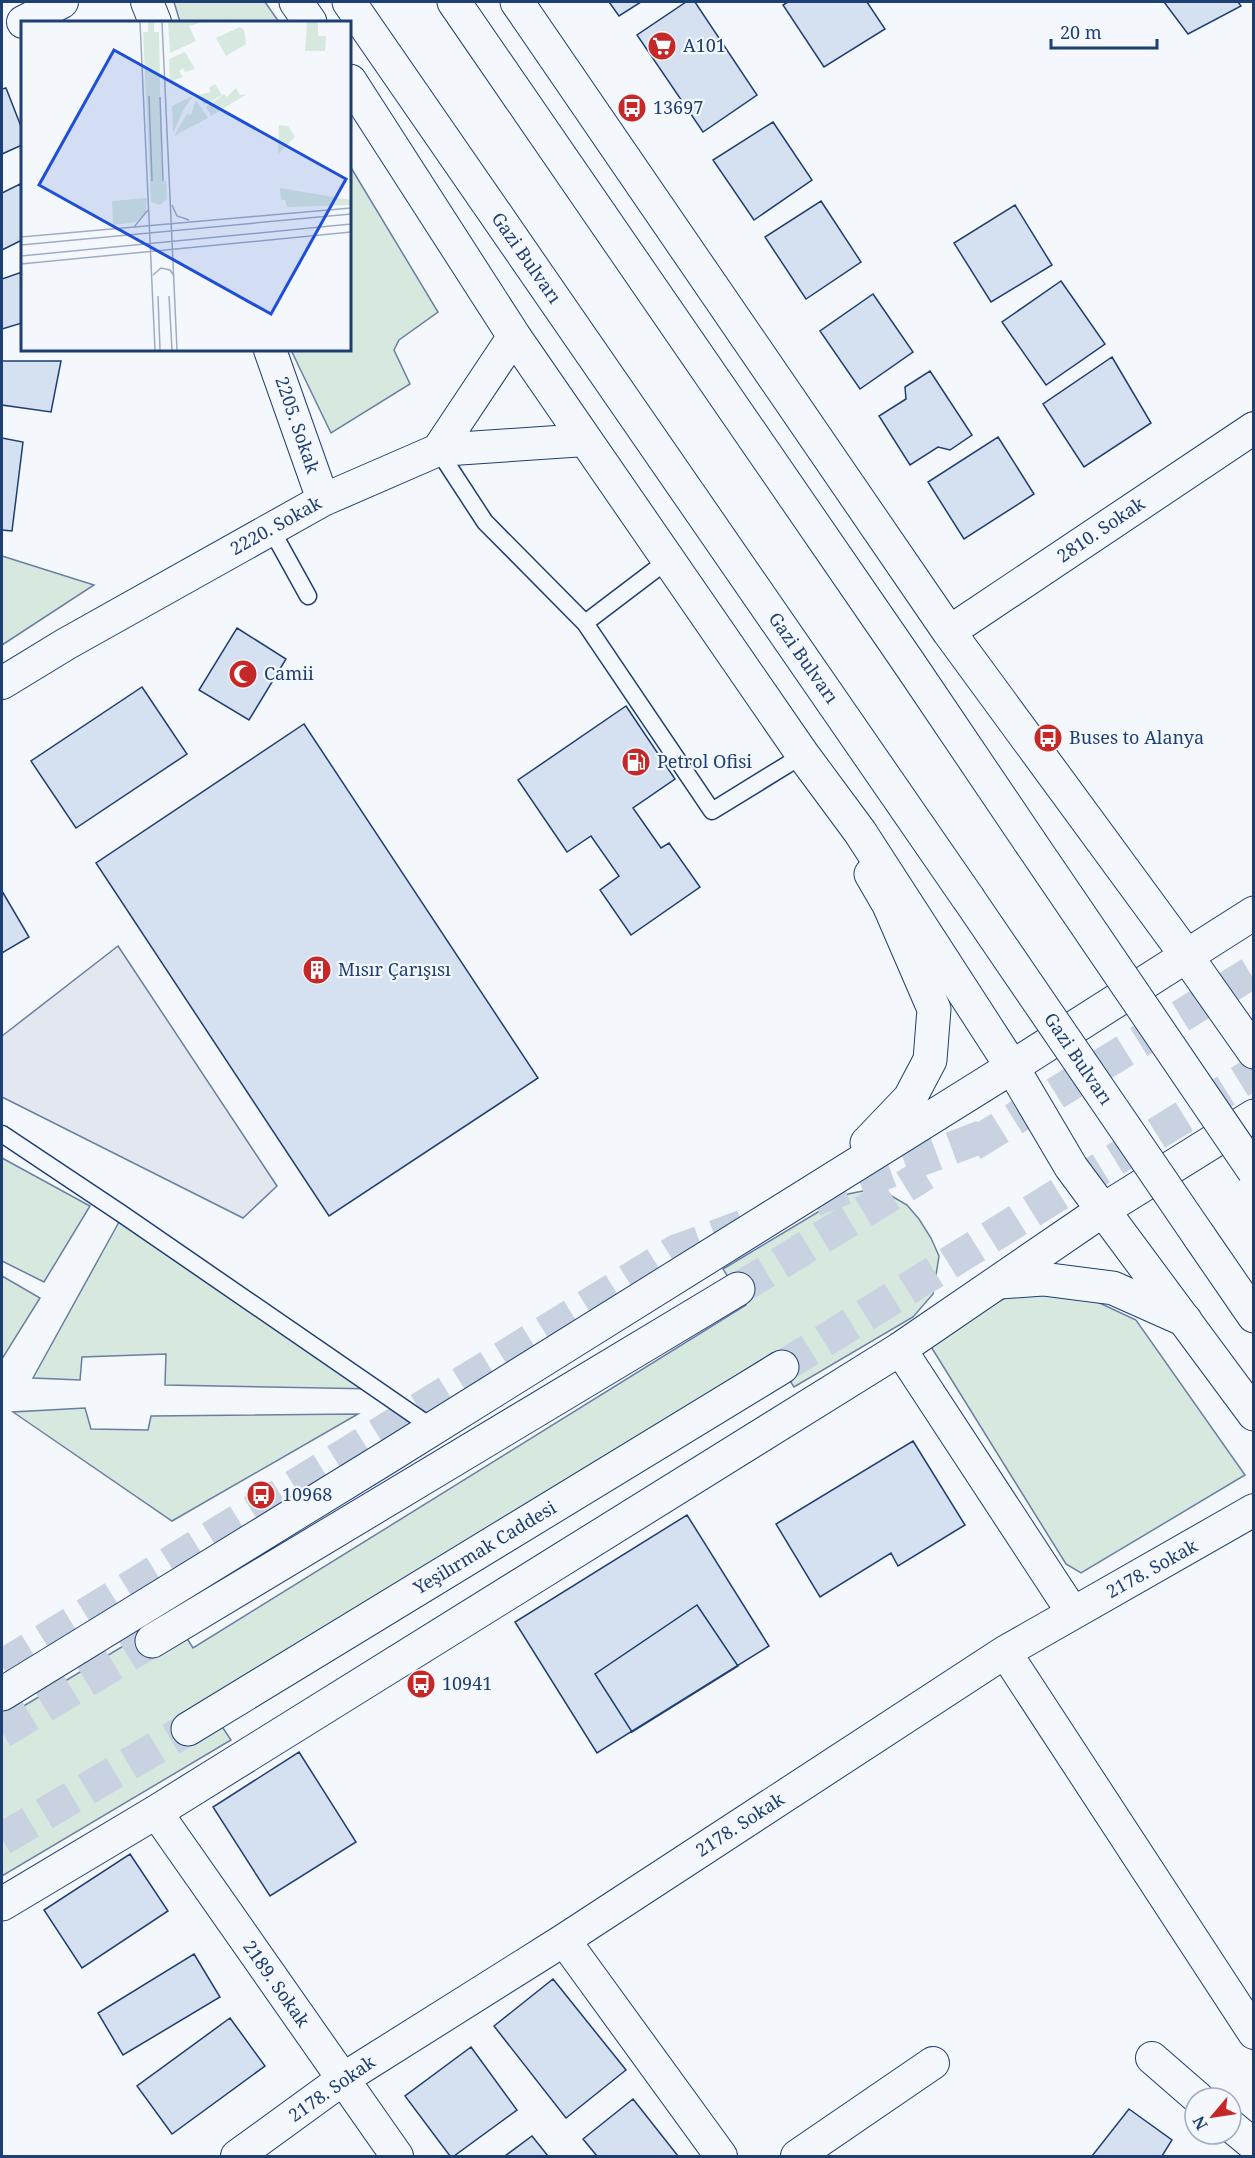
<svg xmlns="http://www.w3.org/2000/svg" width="1255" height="2158" font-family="'Noto Serif',serif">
<rect width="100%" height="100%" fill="#f4f7fb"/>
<!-- green -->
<path fill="#d7e8df" stroke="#687fa3" stroke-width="1.5" d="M 174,2 L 265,2 L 279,22 L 180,22 Z
M 350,166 L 438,312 L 399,340 L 394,350 L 410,384 L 331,433 L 291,350 L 350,350 Z
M 2,556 L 94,585 L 2,645 Z
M 2,1158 L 90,1206 L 44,1282 L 2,1261 Z
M 878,1188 L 907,1205 L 919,1219 L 931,1238 L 939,1256 L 933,1294 L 913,1317 L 794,1387 L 772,1353 L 209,1707 L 231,1740 L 2,1876 L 2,1719 L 173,1616 L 193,1648 L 746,1305 L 723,1269 L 848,1194 Z
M 119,1222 L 376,1389 L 165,1385 L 166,1354 L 82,1357 L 80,1380 L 33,1378 Z
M 2,1276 L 40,1298 L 2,1359 Z
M 1026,1288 L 1089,1298 L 1136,1320 L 1245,1475 L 1081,1573 L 1066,1564 L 925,1337 Z
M 85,1408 L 91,1429 L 148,1430 L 151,1416 L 358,1414 L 172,1521 L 13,1412 Z"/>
<!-- parking -->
<path fill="#e3e8f0" stroke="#687fa3" stroke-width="1.5" d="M 118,946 L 277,1186 L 243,1218 L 2,1097 L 2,1036 Z"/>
<!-- building -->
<path fill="#d5e0f0" stroke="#1d3f73" stroke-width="1.5" d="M 609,2 L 641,2 L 619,16 Z
M 686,2 L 695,2 L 757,95 L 703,132 L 637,35 Z
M 788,2 L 867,2 L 885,29 L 824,67 L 783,5 Z
M 1164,2 L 1238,2 L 1241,6 L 1188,34 Z
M 6,88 L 22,129 L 22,145 L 2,154 L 2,89 Z
M 773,122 L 812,180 L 754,220 L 713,160 Z
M 20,184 L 22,190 L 22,240 L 2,250 L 2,193 Z
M 821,201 L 861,262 L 806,299 L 765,237 Z
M 1015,205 L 1052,265 L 991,302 L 954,243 Z
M 22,272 L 22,323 L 2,329 L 2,279 Z
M 1061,281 L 1105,344 L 1046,385 L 1002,322 Z
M 873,294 L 913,352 L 860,389 L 820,331 Z
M 1112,357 L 1151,423 L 1084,467 L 1043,404 Z
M 2,361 L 61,361 L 51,412 L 2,405 Z
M 930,371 L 972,435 L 950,450 L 938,447 L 910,465 L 879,416 L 906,399 L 905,387 Z
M 998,437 L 1034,494 L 964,539 L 928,482 Z
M 2,438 L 23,442 L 12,531 L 2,530 Z
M 237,628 L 286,659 L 249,720 L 199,690 Z
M 142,687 L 187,754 L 76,828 L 31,761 Z
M 626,706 L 675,779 L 633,808 L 661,848 L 669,843 L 700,887 L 631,935 L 600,890 L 619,876 L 591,836 L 567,852 L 518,780 Z
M 304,724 L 538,1078 L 329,1216 L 96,863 Z
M 2,891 L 29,937 L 2,953 Z
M 913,1441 L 965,1525 L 898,1566 L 891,1553 L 820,1597 L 776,1524 Z
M 687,1515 L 769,1646 L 597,1753 L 515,1622 Z
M 697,1605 L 738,1666 L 632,1732 L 595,1674 Z
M 299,1752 L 356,1842 L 270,1896 L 213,1807 Z
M 130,1854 L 168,1911 L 82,1968 L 44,1910 Z
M 194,1954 L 220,1997 L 123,2055 L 98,2013 Z
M 553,1979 L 626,2070 L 566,2118 L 494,2026 Z
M 230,2018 L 265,2066 L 172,2134 L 137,2086 Z
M 471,2047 L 517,2110 L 454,2156 L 450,2156 L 405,2096 Z
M 633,2099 L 678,2156 L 597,2156 L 583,2139 Z
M 1129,2109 L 1172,2140 L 1162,2156 L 1092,2156 Z
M 532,2136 L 548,2156 L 505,2156 Z"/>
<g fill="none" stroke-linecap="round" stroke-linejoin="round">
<!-- primary-tunnel -->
<path stroke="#c9d2e0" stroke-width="33" stroke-dasharray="33 16" stroke-linecap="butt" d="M 972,1145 L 1254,971
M 814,1200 L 989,1134
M 738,1289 L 925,1174
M 782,1367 L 1254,1073
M 2,1666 L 676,1251 L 743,1226
M 2,1732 L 152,1641
M 2,1839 L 188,1729"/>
<!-- service casing -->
<g stroke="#1d3f73" stroke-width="19">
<path id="service" d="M 438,450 L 485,522 L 585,623
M 271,529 L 308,596
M 668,560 L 585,623 L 712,811 L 803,755
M 2,1134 L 122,1214 L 433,1428"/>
</g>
<!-- minor casing -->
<g stroke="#1d3f73" stroke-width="34">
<path id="minor" d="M 147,2 L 155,22
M 23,22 L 62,2
M 270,350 L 323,500
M 438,450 L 585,440
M 949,632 L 1254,428
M 2,683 L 66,644 L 323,500 L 438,450 L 514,336
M 900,1349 L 1073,1613
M 1005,1652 L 1254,2033
M 156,1812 L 397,2156
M 564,1940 L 721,2156
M 1152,2058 L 1198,2098
M 1231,2126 L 1254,2145
M 237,2156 L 343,2079 L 564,1940 L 1005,1652 L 1254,1510
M 797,2156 L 933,2063"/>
</g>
<!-- primary casing -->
<g stroke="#1d3f73" stroke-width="35">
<path id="primary" d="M 867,1143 L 910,1098 L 930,1060 L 934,1009 L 889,905 L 871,874
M 1000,1282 L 1043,1279 L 1113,1288 L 1185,1320
M 152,1641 L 738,1289
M 2,1694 L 389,1456 L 1012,1067 L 1254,913
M 188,1729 L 782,1367
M 2,1904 L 156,1812 L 900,1349 L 1103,1210 L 1254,1116"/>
</g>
<!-- trunk casing -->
<g stroke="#1d3f73" stroke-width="35">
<path id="trunk" d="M 296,2 L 310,22
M 349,2 L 968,898
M 454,2 L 909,663 L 1030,842
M 517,2 L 949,632 L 1178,944 L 1254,1052
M 350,81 L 514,336 L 803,755 L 860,832 L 1012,1067 L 1071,1167 L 1254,1414
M 1199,1236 L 1254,1316"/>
</g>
<!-- service -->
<use href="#service" stroke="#f4f7fb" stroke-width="16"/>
<!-- minor -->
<use href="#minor" stroke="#f4f7fb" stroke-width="32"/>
<!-- primary -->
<use href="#primary" stroke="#f4f7fb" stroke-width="33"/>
<!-- trunk -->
<use href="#trunk" stroke="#f4f7fb" stroke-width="33"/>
<!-- trunk-bridge casing -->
<g stroke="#1d3f73" stroke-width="35" stroke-linecap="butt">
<path id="trunk-bridge" d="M 1030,842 L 1254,1171
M 968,898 L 1199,1236"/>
</g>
<!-- trunk-bridge -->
<use href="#trunk-bridge" stroke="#f4f7fb" stroke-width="33"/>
</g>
<!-- icons -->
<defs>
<g id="supermarket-disc" transform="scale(1.5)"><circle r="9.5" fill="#c62828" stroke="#f4f7fb"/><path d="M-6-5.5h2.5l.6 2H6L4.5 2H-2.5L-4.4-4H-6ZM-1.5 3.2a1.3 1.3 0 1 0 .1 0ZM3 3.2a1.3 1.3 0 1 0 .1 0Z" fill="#fff"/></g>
<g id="bus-disc" transform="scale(1.5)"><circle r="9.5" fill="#c62828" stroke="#f4f7fb"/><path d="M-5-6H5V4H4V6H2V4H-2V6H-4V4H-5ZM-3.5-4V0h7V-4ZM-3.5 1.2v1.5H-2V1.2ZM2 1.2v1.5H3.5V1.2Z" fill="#fff"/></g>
<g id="mosque-disc" transform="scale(1.5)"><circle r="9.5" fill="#c62828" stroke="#f4f7fb"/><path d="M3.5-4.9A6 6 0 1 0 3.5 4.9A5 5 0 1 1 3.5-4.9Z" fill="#fff"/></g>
<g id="fuel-disc" transform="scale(1.5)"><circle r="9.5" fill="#c62828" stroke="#f4f7fb"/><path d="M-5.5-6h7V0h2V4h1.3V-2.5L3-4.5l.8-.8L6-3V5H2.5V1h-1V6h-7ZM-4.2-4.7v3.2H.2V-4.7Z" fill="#fff"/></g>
<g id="building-disc" transform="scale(1.5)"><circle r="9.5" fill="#c62828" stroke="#f4f7fb"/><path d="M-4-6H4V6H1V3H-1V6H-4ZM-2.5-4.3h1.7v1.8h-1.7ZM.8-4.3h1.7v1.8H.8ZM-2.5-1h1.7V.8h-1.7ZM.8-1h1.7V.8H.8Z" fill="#fff"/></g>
</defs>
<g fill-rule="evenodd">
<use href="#supermarket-disc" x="662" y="46"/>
<use href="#bus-disc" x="632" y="108"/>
<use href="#mosque-disc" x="243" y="674"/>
<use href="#bus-disc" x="1048" y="738"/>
<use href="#fuel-disc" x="636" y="762"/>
<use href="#building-disc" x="317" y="970"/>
<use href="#bus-disc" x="261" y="1495"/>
<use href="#bus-disc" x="421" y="1684"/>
</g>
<g text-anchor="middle" stroke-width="4.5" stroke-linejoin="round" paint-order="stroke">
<!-- poi labels -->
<g font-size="18" fill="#1d3f73" stroke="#f4f7fb" text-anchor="start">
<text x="683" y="52">A101</text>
<text x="653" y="114">13697</text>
<text x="264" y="680">Camii</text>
<text x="1069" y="744">Buses to Alanya</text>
<text x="657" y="768">Petrol Ofisi</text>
<text x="338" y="976">Mısır Çarışısı</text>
<text x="282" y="1501">10968</text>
<text x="442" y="1690">10941</text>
</g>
<!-- street labels -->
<g font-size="18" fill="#1d3f73" stroke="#f4f7fb">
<text transform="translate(526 258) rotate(55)" y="6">Gazi Bulvarı</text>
<text transform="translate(297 425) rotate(71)" y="6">2205. Sokak</text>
<text transform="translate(276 526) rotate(-29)" y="6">2220. Sokak</text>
<text transform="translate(1101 530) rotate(-34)" y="6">2810. Sokak</text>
<text transform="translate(803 658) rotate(55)" y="6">Gazi Bulvarı</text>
<text transform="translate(1078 1059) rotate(56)" y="6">Gazi Bulvarı</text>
<text transform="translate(485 1548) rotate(-31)" y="6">Yeşilırmak Caddesi</text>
<text transform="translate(1152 1569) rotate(-29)" y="6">2178. Sokak</text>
<text transform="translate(740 1825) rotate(-33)" y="6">2178. Sokak</text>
<text transform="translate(276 1984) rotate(55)" y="6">2189. Sokak</text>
<text transform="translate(332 2089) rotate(-35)" y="6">2178. Sokak</text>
</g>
</g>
<!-- overview -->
<g transform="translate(21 21)">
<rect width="330" height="330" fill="#f4f7fb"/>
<path d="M 127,1 L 133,1 L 133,11 L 138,11 L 141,160 L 145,160 L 146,178 L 139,184 L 130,181 L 122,11 L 127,11 ZM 147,1 L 182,1 L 168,5 L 175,20 L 149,32 ZM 286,1 L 297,1 L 297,15 L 305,15 L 304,30 L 284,30 ZM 219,6 L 223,9 L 225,23 L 205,35 L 195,17 ZM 164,31 L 174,48 L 164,51 L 162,47 L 158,50 L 162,56 L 149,61 L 148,38 ZM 194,63 L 201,74 L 183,84 L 177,74 L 190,71 L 188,67 ZM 215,67 L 219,74 L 226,73 L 190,95 L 185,86 L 203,73 L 206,76 ZM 172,75 L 163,88 L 152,112 L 151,85 ZM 175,79 L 187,97 L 153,115 L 166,93 L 170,94 ZM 258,104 L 267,105 L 274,116 L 257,133 ZM 259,167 L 330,179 L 330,184 L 266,186 L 264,179 L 260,179 ZM 126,177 L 125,191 L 115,201 L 92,204 L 91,180 Z" fill="#d7e8df"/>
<path fill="none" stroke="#9eadc5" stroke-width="1.5" d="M 119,1 L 134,329M 141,1 L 156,329M 128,75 L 131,160M 139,76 L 142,160M 151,184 L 156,195 L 168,199M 113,206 L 127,189M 0,216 L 330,187M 0,224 L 330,193M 0,235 L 330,203M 0,243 L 330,211M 132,254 L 140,247 L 149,249 L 153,255M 137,275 L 139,329M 148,275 L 151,329"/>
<path fill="#1d4ed8" fill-opacity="0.15" stroke="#1d4ed8" stroke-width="3" d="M 93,29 L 325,158 L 250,293 L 18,164 Z"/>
<rect width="330" height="330" fill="none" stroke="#1d3f73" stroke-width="3"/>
</g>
<!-- border -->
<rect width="1255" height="2158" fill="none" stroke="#1d3f73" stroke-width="6"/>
<!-- north arrow -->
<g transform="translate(1213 2116) rotate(241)"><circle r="28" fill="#f4f7fb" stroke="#9eadc5" stroke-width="1.5"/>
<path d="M0-4.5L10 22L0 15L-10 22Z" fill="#c62828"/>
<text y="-9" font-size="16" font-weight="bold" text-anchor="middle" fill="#1d3f73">N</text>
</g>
<!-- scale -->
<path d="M1051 39v9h106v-9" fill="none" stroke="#1d3f73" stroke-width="3"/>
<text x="1060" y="39" font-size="18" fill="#1d3f73" stroke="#f4f7fb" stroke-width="4.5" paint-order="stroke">20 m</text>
</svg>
